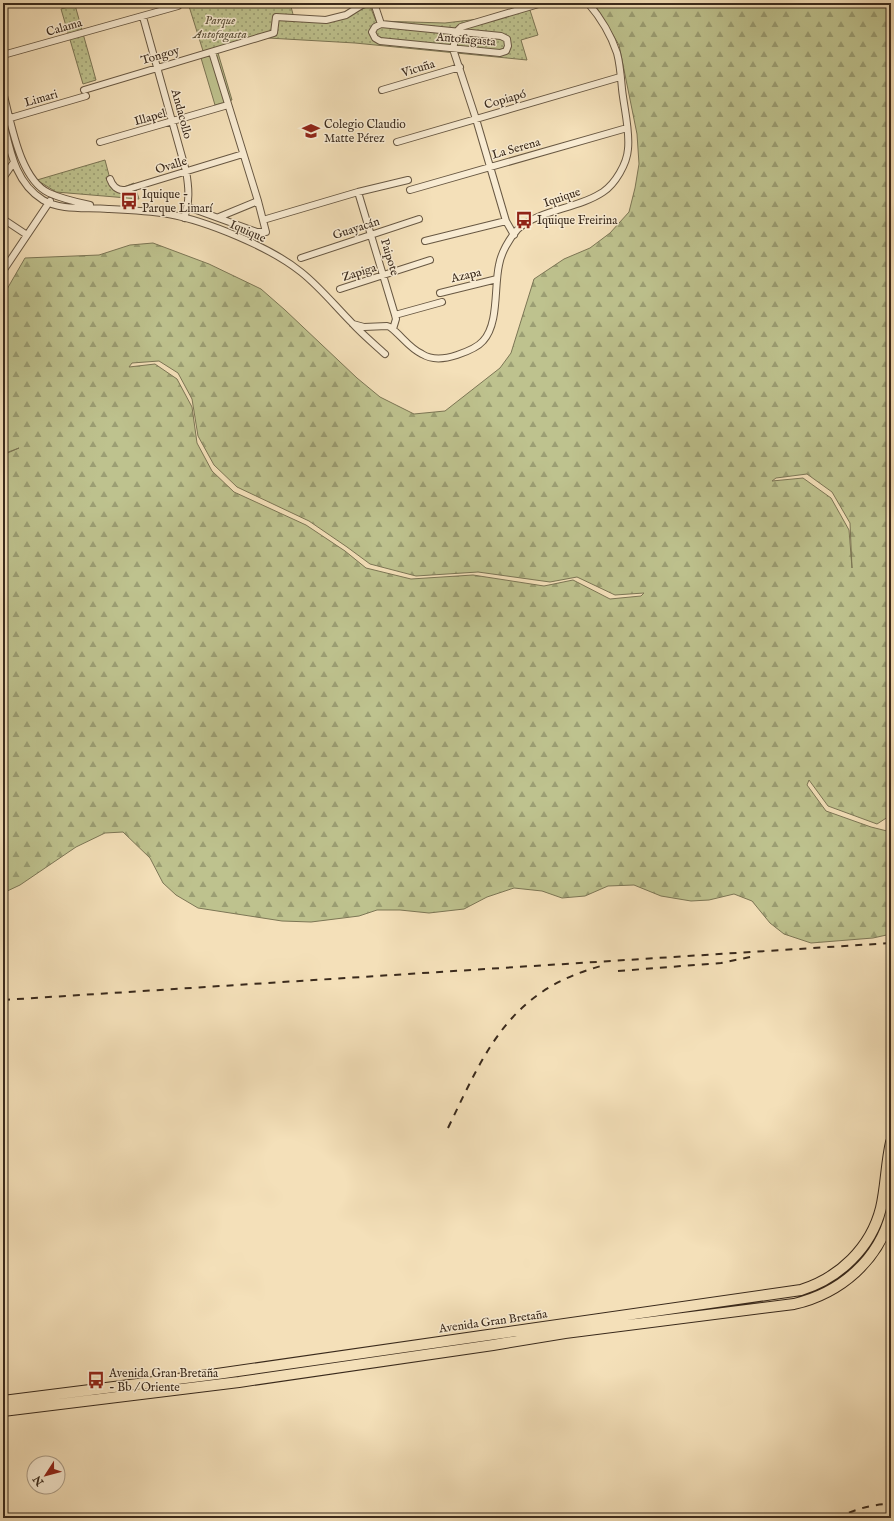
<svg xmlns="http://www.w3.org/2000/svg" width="894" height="1521" font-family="'IM FELL English',serif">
<defs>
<pattern id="forest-firs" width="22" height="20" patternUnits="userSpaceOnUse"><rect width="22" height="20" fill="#bec28e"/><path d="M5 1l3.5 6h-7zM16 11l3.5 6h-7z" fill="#9b9e73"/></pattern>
<pattern id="park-dots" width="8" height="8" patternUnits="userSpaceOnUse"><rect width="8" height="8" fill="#bec28e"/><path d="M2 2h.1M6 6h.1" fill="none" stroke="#9b9e73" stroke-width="1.8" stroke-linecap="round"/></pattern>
</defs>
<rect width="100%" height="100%" fill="#f4e0b9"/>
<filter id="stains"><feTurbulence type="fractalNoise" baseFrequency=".005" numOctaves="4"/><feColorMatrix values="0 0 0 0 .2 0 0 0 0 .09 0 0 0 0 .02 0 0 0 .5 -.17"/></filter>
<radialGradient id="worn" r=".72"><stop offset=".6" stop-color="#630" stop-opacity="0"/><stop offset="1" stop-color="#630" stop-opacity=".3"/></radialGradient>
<!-- green -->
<path fill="#bec28e" stroke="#7c7655" d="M 218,53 L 232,100 L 215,105 L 201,58 Z"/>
<!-- forest -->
<path fill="url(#forest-firs)" stroke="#7c7655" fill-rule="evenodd" d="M 594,3 L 891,3 L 891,815 L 877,824 L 828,806 L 809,780 L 807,785 L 826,811 L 871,827 L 887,831 L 891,828 L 891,934 L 873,938 L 811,943 L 784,934 L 770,923 L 752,901 L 734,894 L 709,900 L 691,901 L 661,896 L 634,885 L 608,886 L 585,896 L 562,898 L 542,891 L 514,888 L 487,897 L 464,909 L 429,913 L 400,910 L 377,910 L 359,916 L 311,922 L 282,921 L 198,908 L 176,895 L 163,883 L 150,858 L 123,832 L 105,833 L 76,847 L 20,885 L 3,893 L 3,455 L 19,448 L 3,454 L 3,296 L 25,258 L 99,255 L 130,245 L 153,243 L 209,264 L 261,289 L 285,310 L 357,378 L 380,397 L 414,414 L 445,411 L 500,368 L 511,353 L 534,279 L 564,259 L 590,248 L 610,233 L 629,212 L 635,188 L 639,164 L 637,134 L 619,45 ZM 159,361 L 178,373 L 192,399 L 198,436 L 214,465 L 237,487 L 309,521 L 347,547 L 370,564 L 416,576 L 478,572 L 550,582 L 577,577 L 615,595 L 644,593 L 641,596 L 610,599 L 573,580 L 544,586 L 473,575 L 411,579 L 366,568 L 345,551 L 306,525 L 234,492 L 212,471 L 197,443 L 192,407 L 177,379 L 155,364 L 129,367 L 132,363 ZM 807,474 L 832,492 L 850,523 L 852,568 L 849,530 L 831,498 L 803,478 L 772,481 L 776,478 Z"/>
<!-- park -->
<path fill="url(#park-dots)" stroke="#7c7655" d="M 188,3 L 290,3 L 294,18 L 326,20 L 346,15 L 370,6 L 376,21 L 445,23 L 479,19 L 528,4 L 538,35 L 521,40 L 527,60 L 355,43 L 268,38 L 204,54 Z
M 75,5 L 96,80 L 83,84 L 61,9 Z
M 105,160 L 110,179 L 119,189 L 134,183 L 139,199 L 56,192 L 37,180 Z"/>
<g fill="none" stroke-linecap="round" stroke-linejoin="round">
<!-- street casing -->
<g stroke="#685843" stroke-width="8">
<path id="street" d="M 374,3 L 381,24
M 143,17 L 186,171 C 189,188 190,202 184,218
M 381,24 L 501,36 L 507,39 L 508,46 L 506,51 L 500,53 L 380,41 L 375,38 L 372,32 L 375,27 Z
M 3,55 L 178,6
M 84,90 L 274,33 L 276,17 L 326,20 L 346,15 L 365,3
M 382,90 L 460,67
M 3,92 C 11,121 19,179 49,193 C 62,199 76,202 90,205
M 7,119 L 86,96
M 3,121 C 10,150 15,183 43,200 C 61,211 87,207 108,209 C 128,210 149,211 168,214 C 207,221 270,247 301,272 C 320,287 335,306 352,323 C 362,334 374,344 385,354
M 100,142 L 228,105
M 397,142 L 620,77
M 3,178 L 14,162
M 110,179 C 112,185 117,191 125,190 L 243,154
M 410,190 L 627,128
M 358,192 L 395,315 L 396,319 L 393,329
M 188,207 L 257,232 L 266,232 L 258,201 L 212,52
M 219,217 L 258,201
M 3,219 L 27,235
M 263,220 L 358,192 L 408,180
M 514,235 L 506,221 L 476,119 L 453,49 L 457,31 L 461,27 L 542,3
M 425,241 L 506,221
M 301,258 L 419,219
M 3,271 L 50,201
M 340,289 L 430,260
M 440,293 L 497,279
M 395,315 L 442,302
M 353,324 L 364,327 L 387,326 L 390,327 C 401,335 409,348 422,354 C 433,361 445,359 457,355 C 466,352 477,348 483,341 C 499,324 494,287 499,265 C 501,253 509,239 517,230 C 537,210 578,209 603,192 C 615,184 627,164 628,149 C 630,130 624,108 622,89 C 621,77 620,64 617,53 C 611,35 600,17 588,3"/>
</g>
<!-- primary casing -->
<g stroke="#3a2a1c" stroke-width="12">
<path id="primary" d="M 3,1401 L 217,1374 L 801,1290 C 839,1278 871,1248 881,1208 C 886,1187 886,1164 891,1142
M 3,1411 L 239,1382 L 493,1345 L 565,1333 L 794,1304 C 841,1293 879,1260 891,1213"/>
</g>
<!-- street -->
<use href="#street" stroke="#f8ebd2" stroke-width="6"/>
<!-- primary -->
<use href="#primary" stroke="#f4e0b9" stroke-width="10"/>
<!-- rail -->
<path stroke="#3a2a1c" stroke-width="2" stroke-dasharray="7 7" stroke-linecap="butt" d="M 618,971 L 721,963 L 755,956
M 3,1000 L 891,943
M 448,1128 C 487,1047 511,989 605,965
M 836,1518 C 854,1510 871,1504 891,1504"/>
</g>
<!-- icons -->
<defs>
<g id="school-bare" transform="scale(1.38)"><path d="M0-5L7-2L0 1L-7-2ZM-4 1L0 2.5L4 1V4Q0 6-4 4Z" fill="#8f2418" stroke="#f8ebd2" stroke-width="2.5" paint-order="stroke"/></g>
<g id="bus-bare" transform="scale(1.38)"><path d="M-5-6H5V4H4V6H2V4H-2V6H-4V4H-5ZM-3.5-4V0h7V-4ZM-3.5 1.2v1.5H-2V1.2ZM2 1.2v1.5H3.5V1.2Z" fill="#8f2418" stroke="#f8ebd2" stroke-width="2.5" paint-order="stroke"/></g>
</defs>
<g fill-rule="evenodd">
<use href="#school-bare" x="311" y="131"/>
<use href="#bus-bare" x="129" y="201"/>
<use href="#bus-bare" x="524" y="220"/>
<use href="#bus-bare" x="96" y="1380"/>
</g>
<g text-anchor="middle" stroke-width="3" stroke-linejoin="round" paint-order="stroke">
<!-- park labels -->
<g font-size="12" font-style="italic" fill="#5b5038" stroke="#f8ebd2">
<text x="220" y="24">Parque<tspan x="220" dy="14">Antofagasta</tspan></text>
</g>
<!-- street labels -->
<g font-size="12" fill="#3a2a1c" stroke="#f8ebd2">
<text transform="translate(64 27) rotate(-16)" y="4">Calama</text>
<text transform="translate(466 39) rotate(5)" y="4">Antofagasta</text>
<text transform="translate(160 55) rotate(-16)" y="4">Tongoy</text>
<text transform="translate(418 68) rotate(-17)" y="4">Vicuña</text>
<text transform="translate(41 98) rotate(-16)" y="4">Limari</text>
<text transform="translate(505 99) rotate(-16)" y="4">Copiapó</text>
<text transform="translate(182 114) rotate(75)" y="4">Andacollo</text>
<text transform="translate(150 117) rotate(-16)" y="4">Illapel</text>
<text transform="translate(516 148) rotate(-16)" y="4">La Serena</text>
<text transform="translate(171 165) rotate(-17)" y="4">Ovalle</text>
<text transform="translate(562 197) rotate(-19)" y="4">Iquique</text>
<text transform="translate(356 228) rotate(-18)" y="4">Guayacán</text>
<text transform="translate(248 231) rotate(24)" y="4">Iquique</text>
<text transform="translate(390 257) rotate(73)" y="4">Paipote</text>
<text transform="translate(359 272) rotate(-17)" y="4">Zapiga</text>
<text transform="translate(466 275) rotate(-13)" y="4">Azapa</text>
<text transform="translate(493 1321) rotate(-8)" y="4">Avenida Gran Bretaña</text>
</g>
<!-- poi labels -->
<g font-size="12" fill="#3a2a1c" stroke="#f8ebd2" text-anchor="start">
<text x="324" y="128">Colegio Claudio<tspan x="324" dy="14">Matte Pérez</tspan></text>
<text x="142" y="198">Iquique -<tspan x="142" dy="14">Parque Limarí</tspan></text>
<text x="537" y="224">Iquique Freirina</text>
<text x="109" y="1377">Avenida Gran Bretaña<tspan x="109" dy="14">- Bb / Oriente</tspan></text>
</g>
</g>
<!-- margin -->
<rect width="894" height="1521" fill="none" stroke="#f4e0b9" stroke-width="16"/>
<rect x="4" y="4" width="886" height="1513" fill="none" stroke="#3a2a1c" stroke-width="2"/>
<rect x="8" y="8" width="878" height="1505" fill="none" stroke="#3a2a1c"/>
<!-- north arrow -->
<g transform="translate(46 1475) rotate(234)"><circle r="19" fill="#f8ebd2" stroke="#ac9e89"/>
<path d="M0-3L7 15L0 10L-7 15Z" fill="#8f2418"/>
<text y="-6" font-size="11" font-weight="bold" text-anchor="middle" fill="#3a2a1c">N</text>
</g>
<rect width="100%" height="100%" filter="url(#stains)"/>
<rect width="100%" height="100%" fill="url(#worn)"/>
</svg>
